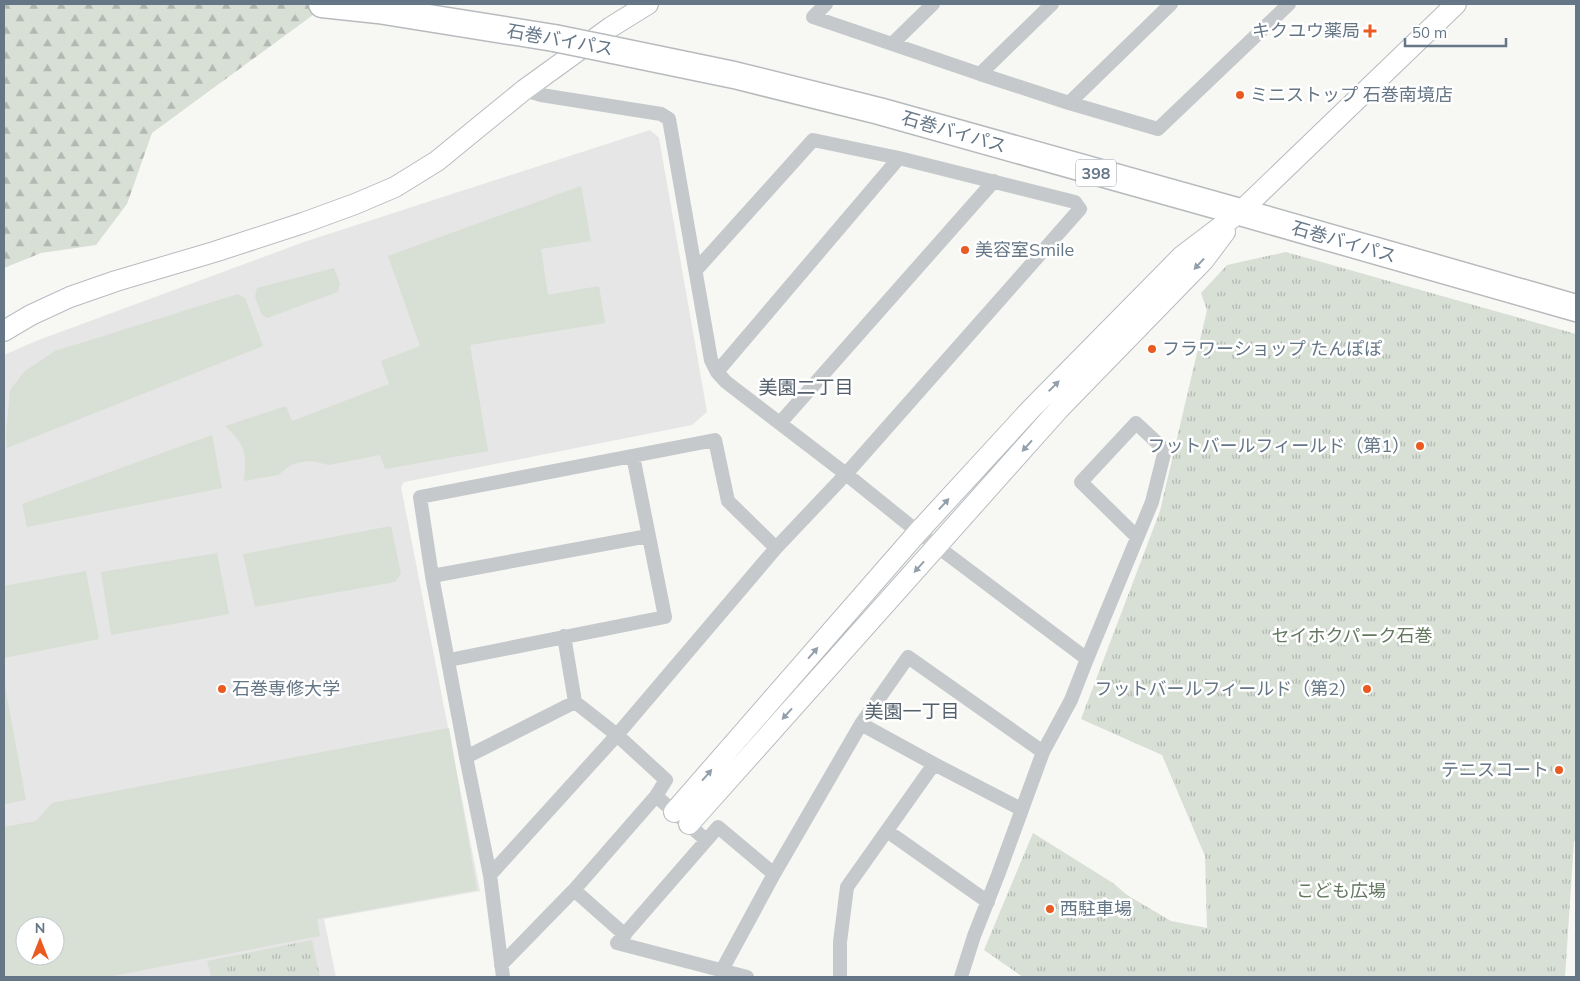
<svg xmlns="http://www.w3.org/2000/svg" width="1580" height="981" font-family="Mulish,'Noto Sans JP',sans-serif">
<defs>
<pattern id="forest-firs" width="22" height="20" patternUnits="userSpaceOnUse" patternTransform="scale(1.25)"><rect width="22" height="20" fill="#d8dfd5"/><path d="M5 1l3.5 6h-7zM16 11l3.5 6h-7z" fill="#b3b9b2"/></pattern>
<pattern id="park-tufts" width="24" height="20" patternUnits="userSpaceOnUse" patternTransform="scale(1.25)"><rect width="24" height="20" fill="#d8dfd5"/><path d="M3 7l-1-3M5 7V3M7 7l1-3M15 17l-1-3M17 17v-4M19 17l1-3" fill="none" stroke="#b3b9b2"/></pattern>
</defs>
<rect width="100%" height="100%" fill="#f7f7f4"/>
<!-- built -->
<path fill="#e5e6e5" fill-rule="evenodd" d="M 650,130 L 659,138 L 707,412 L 692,425 L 404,482 L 401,487 L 480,891 L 324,919 L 336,977 L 4,977 L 4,355 L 36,341 L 304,242 ZM 25,926 L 55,926 L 55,956 L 25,956 Z"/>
<!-- green -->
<path fill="#d8dfd5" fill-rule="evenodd" d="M 581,186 L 591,241 L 541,249 L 548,295 L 599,286 L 605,323 L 470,345 L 488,451 L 385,469 L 380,455 L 329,465 L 311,461 L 301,462 L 291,465 L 278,475 L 244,481 C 247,453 246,446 225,426 L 286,406 L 292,421 L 389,384 L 381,361 L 420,346 L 388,256 Z
M 334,268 L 340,284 L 338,292 L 267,318 L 262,315 L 255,297 L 257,288 Z
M 238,294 L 245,298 L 263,346 L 7,448 L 6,435 L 10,390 L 25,371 L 55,351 Z
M 212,435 L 222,488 L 27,527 L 22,504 Z
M 391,526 L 401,574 L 395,582 L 255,607 L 243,554 Z
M 217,553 L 229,614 L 111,635 L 101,572 Z
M 86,571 L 99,639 L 4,658 L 4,586 Z
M 4,686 L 5,686 L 26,800 L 4,804 Z
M 449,728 L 477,890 L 317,919 L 320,936 L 108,977 L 4,977 L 4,827 L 36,821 L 52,803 ZM 25,926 L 55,926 L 55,956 L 25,956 Z"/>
<!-- forest -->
<path fill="url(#forest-firs)" d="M 4,4 L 328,4 L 152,133 L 127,204 L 96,245 L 41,253 L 4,268 Z"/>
<!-- park -->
<path fill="url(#park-tufts)" d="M 1286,252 L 1576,334 L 1576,841 L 1574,841 L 1565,977 L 1023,977 L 984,950 L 1033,833 L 1113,883 L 1127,895 L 1171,921 L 1207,928 L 1205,856 L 1162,755 L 1081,719 L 1160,511 L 1207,310 L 1201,293 L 1227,265 Z
M 312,940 L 320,977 L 211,977 L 207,961 Z"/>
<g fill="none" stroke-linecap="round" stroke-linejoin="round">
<!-- secondary casing -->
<g stroke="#b7bcc1" stroke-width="22">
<path id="secondary" d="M 4,331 L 31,315 L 70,297 L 116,281 L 214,252 L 303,223 L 355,204 L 395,187 L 437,161 L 524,90 L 611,27 L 648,4
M 674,812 L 918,532 L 1031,409 L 1182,256 L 1240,212 L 1456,4
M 689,824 L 1060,408 L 1204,260 L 1225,232"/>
</g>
<!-- highway casing -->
<g stroke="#b7bbbe" stroke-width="29">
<path id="highway" d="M 322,4 L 378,10 L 554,38
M 613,50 L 734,75 L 879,111 L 1240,212 L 1576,308"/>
</g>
<!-- street -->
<path stroke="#c5c9cc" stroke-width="14" d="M 826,4 L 813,17 L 980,74 L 1052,4
M 892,44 L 933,4
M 980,74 L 1069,103 L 1171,4
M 524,90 L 541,95 L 661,114 L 669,119 L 711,360 L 717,372 L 726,382 L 846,474 L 918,532 L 1087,659 L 1071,700 L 1043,752 L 998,875 L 974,936 L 961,977
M 1069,103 L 1158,129 L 1289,4
M 717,372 L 899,158
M 780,423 L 994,181
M 432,576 L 648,536
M 564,636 L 575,702
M 1087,659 L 1152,502 L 1165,450 L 1136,423 L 1081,482 L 1137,537
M 449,660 L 665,617 L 633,456
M 861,724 L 934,764 L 1021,809
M 466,757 L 575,702 L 617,735 L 666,780 L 656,796 L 574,890 L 501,965
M 656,796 L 706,840
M 887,831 L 988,902
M 490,875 L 617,735 L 776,548 L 846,474 L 1080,209 L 1075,202 L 899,158 L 813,140 L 696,270
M 574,890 L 625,935
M 722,970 L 774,874 L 861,724 L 908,657 L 1043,752
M 503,977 L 490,875 L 466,757 L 432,576 L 420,497 L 715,440 L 728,501 L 776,548
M 747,977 L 617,943 L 718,827 L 774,874
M 840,977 L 840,942 L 847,887 L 934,764"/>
<!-- secondary -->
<use href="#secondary" stroke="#fff" stroke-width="20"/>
<!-- highway -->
<use href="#highway" stroke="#fff" stroke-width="26"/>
<!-- highway-bridge casing -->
<g stroke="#b7bbbe" stroke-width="29" stroke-linecap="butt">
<path id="highway-bridge" d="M 554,38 L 613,50"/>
</g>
<!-- highway-bridge -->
<use href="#highway-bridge" stroke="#fff" stroke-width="26"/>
</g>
<!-- one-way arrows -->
<defs><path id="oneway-solid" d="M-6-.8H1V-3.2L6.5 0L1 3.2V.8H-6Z" transform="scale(1.25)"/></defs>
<g fill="#939faa">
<use href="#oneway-solid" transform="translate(1199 264) rotate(133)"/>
<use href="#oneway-solid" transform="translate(1054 386) rotate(-45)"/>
<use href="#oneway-solid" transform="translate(1027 446) rotate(132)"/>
<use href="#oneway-solid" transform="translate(944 504) rotate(-47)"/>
<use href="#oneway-solid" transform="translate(919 567) rotate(132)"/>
<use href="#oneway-solid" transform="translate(813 653) rotate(-49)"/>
<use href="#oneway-solid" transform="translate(787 714) rotate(132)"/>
<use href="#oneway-solid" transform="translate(707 775) rotate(-49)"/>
</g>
<!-- markers -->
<g fill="#eb5a21" stroke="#fff" stroke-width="2">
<path d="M1367.5 23.5h5v5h5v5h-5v5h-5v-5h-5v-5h5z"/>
<circle cx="1240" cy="95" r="5"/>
<circle cx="965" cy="250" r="5"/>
<circle cx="1152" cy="349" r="5"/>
<circle cx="1420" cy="446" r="5"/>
<circle cx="222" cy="689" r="5"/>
<circle cx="1367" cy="689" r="5"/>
<circle cx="1559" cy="770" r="5"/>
<circle cx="1050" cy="909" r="5"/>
</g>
<g text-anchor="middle" stroke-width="5" stroke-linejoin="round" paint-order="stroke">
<!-- shield labels -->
<rect fill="#fff" stroke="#939faa" stroke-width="1" x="1076" y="159.5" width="40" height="27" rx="4"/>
<g font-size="16" font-weight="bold" fill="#657686">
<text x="1096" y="179">398</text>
</g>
<!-- poi labels -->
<g font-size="18" fill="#657686" stroke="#fff" text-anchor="start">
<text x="1360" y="37" text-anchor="end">キクユウ薬局</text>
<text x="1250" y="101">ミニストップ 石巻南境店</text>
<text x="975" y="256">美容室Smile</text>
<text x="1162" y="355">フラワーショップ たんぽぽ</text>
<text x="1410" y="452" text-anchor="end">フットバールフィールド（第1）</text>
<text x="232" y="695">石巻専修大学</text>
<text x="1357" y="695" text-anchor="end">フットバールフィールド（第2）</text>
<text x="1549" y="776" text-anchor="end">テニスコート</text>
<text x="1060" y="915">西駐車場</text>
</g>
<!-- street labels -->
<g font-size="18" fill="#657686" stroke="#fff">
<text transform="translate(560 40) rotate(10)" y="6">石巻バイパス</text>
<text transform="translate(954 132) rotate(16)" y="6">石巻バイパス</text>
<text transform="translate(1344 242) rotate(16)" y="6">石巻バイパス</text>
</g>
<!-- park labels -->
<g font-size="18" fill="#647860" stroke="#fff">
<text x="1352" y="642">セイホクパーク石巻</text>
<text x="1341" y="897">こども広場</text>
</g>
<!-- neighbourhood labels -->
<g font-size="19" fill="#535f6b" stroke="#fff">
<text x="806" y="394">美園二丁目</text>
<text x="912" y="718">美園一丁目</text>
</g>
</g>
<!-- border -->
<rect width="1580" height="981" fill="none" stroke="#657686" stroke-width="10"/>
<!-- north arrow -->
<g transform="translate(40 941)"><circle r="24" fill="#ffffff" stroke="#c1c8cf"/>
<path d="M0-4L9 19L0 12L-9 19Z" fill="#eb5a21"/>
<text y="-8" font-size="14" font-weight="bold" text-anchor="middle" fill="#657686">N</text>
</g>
<!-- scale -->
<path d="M1405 38v8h101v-8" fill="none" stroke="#657686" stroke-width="2.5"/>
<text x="1412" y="38" font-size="15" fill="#657686" stroke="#ffffff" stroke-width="4" paint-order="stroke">50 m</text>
</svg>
